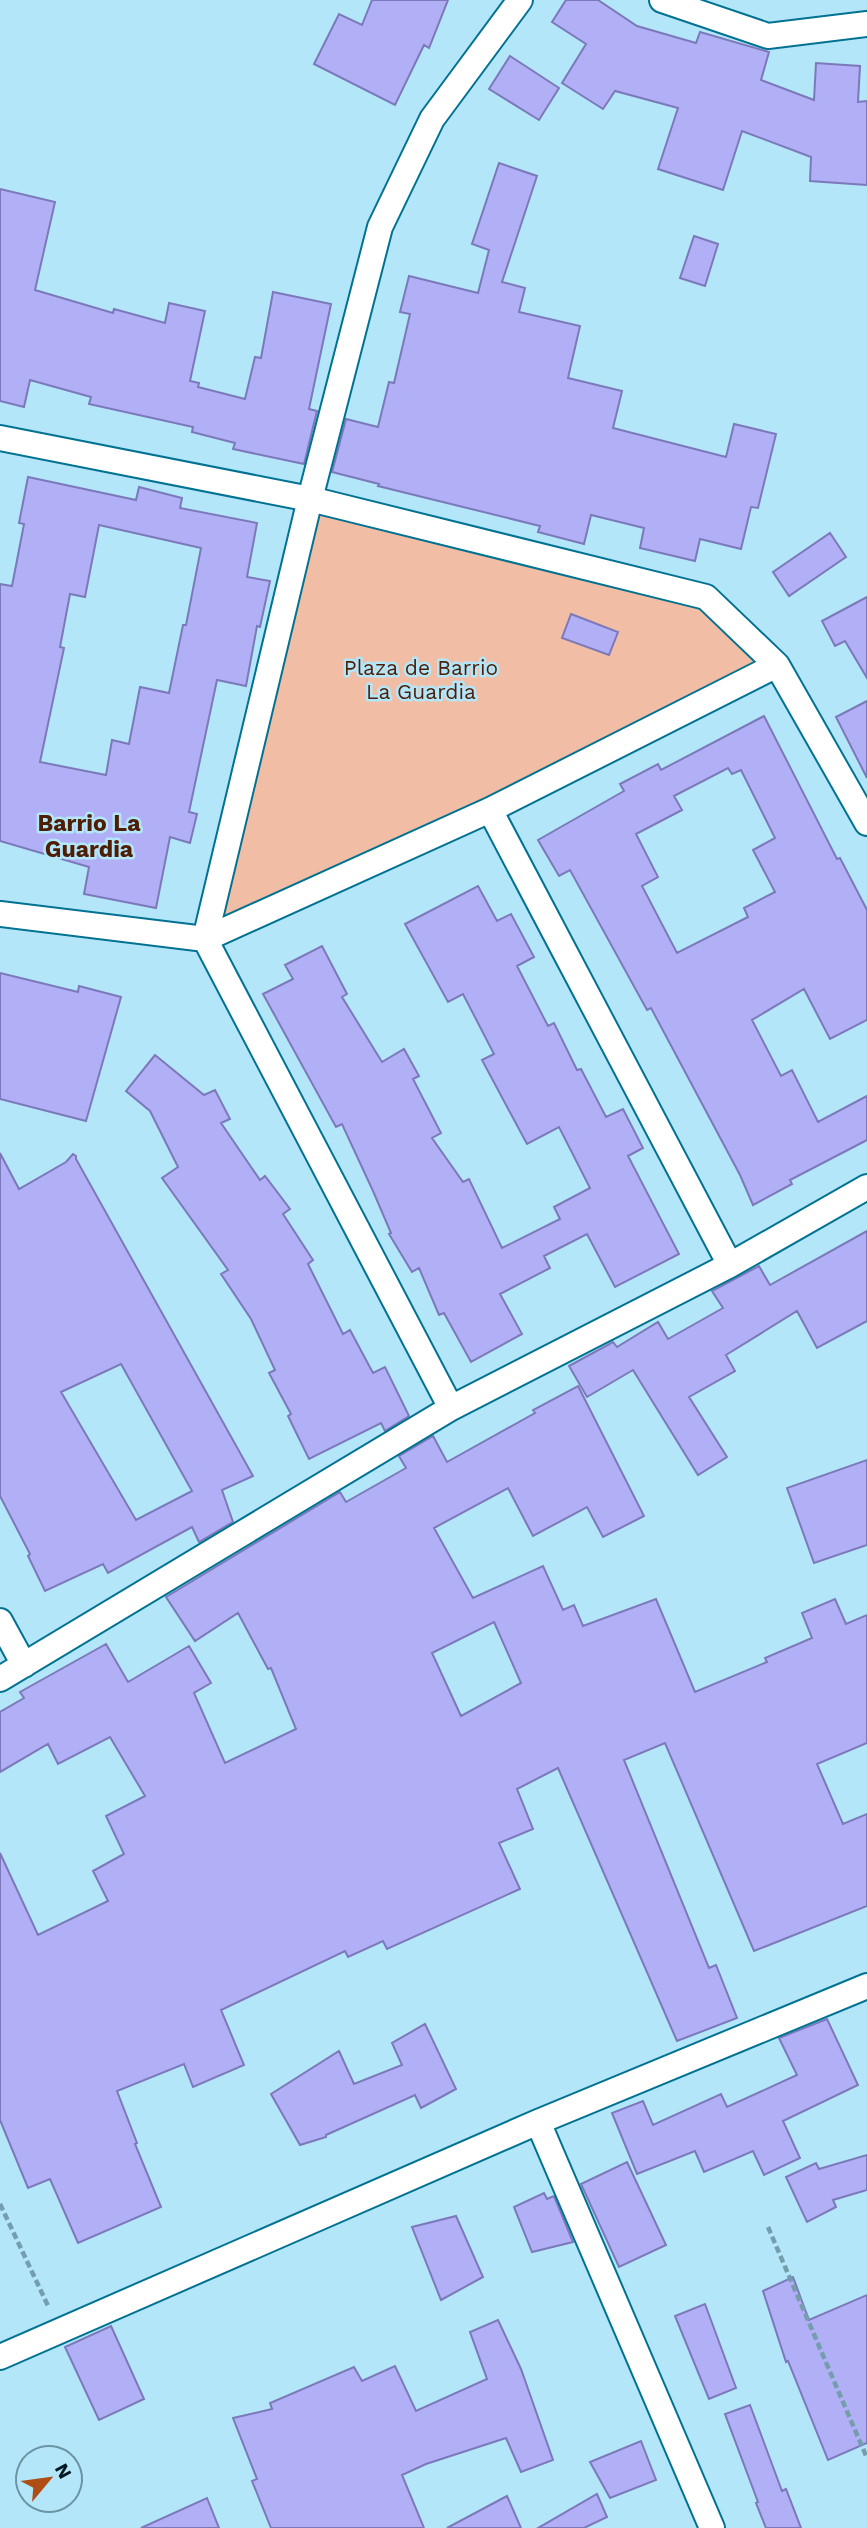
<svg xmlns="http://www.w3.org/2000/svg" width="867" height="2528" font-family="'Work Sans',sans-serif">
<rect width="100%" height="100%" fill="#b4e6fa"/>
<!-- green -->
<path fill="#f2bda5" d="M 310,499 L 706,597 L 777,665 L 205,939 Z"/>
<!-- building -->
<path fill="#b1aff6" stroke="#7c79ba" stroke-width="2" fill-rule="evenodd" d="M 372,0 L 448,0 L 429,48 L 424,45 L 395,105 L 314,64 L 339,14 L 362,25 Z
M 566,0 L 598,0 L 637,26 L 696,43 L 700,32 L 769,52 L 761,80 L 814,100 L 816,63 L 860,66 L 858,102 L 867,101 L 867,185 L 810,181 L 811,157 L 742,131 L 723,190 L 658,169 L 678,108 L 615,91 L 603,109 L 562,83 L 586,44 L 552,22 Z
M 510,56 L 559,88 L 539,120 L 489,89 Z
M 499,163 L 537,176 L 502,282 L 525,288 L 519,312 L 580,326 L 568,378 L 622,391 L 613,428 L 726,457 L 734,424 L 776,434 L 758,508 L 751,507 L 741,549 L 700,539 L 695,561 L 640,548 L 644,528 L 591,515 L 584,544 L 538,532 L 540,526 L 378,486 L 379,484 L 332,472 L 346,419 L 378,427 L 389,382 L 394,383 L 410,314 L 400,312 L 409,276 L 478,293 L 489,250 L 472,244 Z
M 0,189 L 55,202 L 35,290 L 113,313 L 114,309 L 165,323 L 169,303 L 205,311 L 190,381 L 199,383 L 198,387 L 245,399 L 255,357 L 261,358 L 273,292 L 331,304 L 309,409 L 317,411 L 304,464 L 233,449 L 235,443 L 192,432 L 193,427 L 89,404 L 91,397 L 30,380 L 24,407 L 0,401 Z
M 694,236 L 718,244 L 705,286 L 680,278 Z
M 28,477 L 136,500 L 139,487 L 182,498 L 180,508 L 257,523 L 247,577 L 270,581 L 260,627 L 257,626 L 246,686 L 217,680 L 189,812 L 197,814 L 190,843 L 170,837 L 156,908 L 84,894 L 89,867 L 0,841 L 0,584 L 12,586 L 24,524 L 19,523 ZM 99,525 L 201,548 L 186,625 L 183,625 L 169,693 L 140,687 L 129,744 L 112,740 L 106,775 L 40,762 L 64,648 L 60,647 L 70,594 L 85,597 Z
M 830,533 L 846,557 L 789,596 L 773,572 Z
M 867,597 L 867,678 L 845,641 L 835,646 L 822,621 Z
M 571,614 L 618,632 L 609,655 L 562,638 Z
M 867,701 L 867,778 L 836,717 Z
M 764,716 L 837,859 L 840,858 L 867,910 L 867,1020 L 830,1039 L 804,989 L 752,1020 L 781,1076 L 792,1070 L 818,1122 L 867,1096 L 867,1140 L 790,1180 L 792,1184 L 753,1205 L 740,1175 L 651,1008 L 647,1010 L 570,870 L 559,876 L 538,840 L 624,791 L 620,784 L 658,764 L 661,770 ZM 728,768 L 732,774 L 741,770 L 775,838 L 753,850 L 775,892 L 744,908 L 748,917 L 677,953 L 642,886 L 658,877 L 636,834 L 682,810 L 674,796 Z
M 478,886 L 497,921 L 511,914 L 534,957 L 517,966 L 548,1026 L 554,1023 L 577,1070 L 581,1069 L 606,1117 L 623,1109 L 643,1148 L 628,1156 L 679,1254 L 615,1287 L 587,1234 L 544,1256 L 550,1268 L 500,1294 L 522,1334 L 471,1362 L 444,1313 L 439,1315 L 419,1268 L 412,1272 L 389,1234 L 391,1233 L 373,1191 L 342,1124 L 336,1127 L 263,994 L 293,979 L 285,965 L 322,946 L 347,994 L 342,997 L 382,1062 L 404,1049 L 419,1076 L 413,1079 L 441,1133 L 432,1138 L 463,1182 L 469,1179 L 502,1248 L 560,1219 L 554,1207 L 590,1188 L 559,1127 L 527,1144 L 482,1060 L 494,1054 L 463,994 L 448,1002 L 405,924 Z
M 0,973 L 78,992 L 79,986 L 121,997 L 86,1121 L 0,1099 Z
M 155,1055 L 204,1095 L 215,1090 L 230,1119 L 221,1123 L 260,1180 L 265,1176 L 290,1209 L 283,1214 L 313,1260 L 308,1264 L 343,1334 L 350,1330 L 373,1373 L 385,1367 L 409,1416 L 385,1431 L 381,1423 L 309,1459 L 288,1416 L 291,1414 L 269,1373 L 275,1370 L 251,1319 L 221,1274 L 228,1270 L 162,1178 L 178,1167 L 150,1111 L 126,1091 Z
M 0,1153 L 19,1189 L 66,1162 L 73,1154 L 76,1156 L 76,1159 L 253,1476 L 222,1490 L 233,1522 L 199,1542 L 192,1527 L 108,1573 L 103,1564 L 45,1591 L 28,1556 L 30,1554 L 0,1496 ZM 121,1364 L 192,1491 L 136,1520 L 61,1392 Z
M 867,1231 L 867,1321 L 817,1348 L 797,1311 L 726,1355 L 735,1371 L 689,1397 L 727,1457 L 698,1475 L 633,1370 L 587,1397 L 569,1366 L 613,1342 L 617,1347 L 658,1322 L 668,1339 L 723,1308 L 712,1291 L 759,1266 L 770,1285 Z
M 578,1386 L 644,1516 L 603,1537 L 587,1507 L 533,1536 L 508,1488 L 434,1528 L 473,1598 L 543,1566 L 563,1610 L 574,1605 L 583,1626 L 656,1599 L 695,1692 L 767,1662 L 765,1658 L 812,1638 L 802,1613 L 835,1599 L 846,1624 L 867,1615 L 867,1743 L 817,1764 L 843,1824 L 867,1814 L 867,1906 L 754,1951 L 665,1743 L 624,1760 L 709,1968 L 716,1965 L 737,2018 L 677,2041 L 558,1768 L 517,1789 L 533,1829 L 499,1843 L 520,1889 L 387,1949 L 383,1941 L 348,1957 L 345,1951 L 221,2010 L 244,2065 L 193,2087 L 184,2064 L 117,2091 L 137,2143 L 135,2144 L 161,2207 L 78,2243 L 50,2179 L 28,2188 L 0,2120 L 0,1853 L 38,1935 L 108,1901 L 93,1871 L 124,1854 L 106,1816 L 145,1796 L 110,1737 L 58,1764 L 48,1744 L 0,1772 L 0,1712 L 24,1698 L 20,1692 L 106,1644 L 128,1682 L 189,1646 L 211,1683 L 194,1693 L 225,1763 L 296,1729 L 271,1668 L 268,1669 L 238,1613 L 195,1641 L 166,1597 L 340,1492 L 346,1502 L 406,1468 L 399,1456 L 433,1436 L 447,1462 L 535,1413 L 533,1410 ZM 494,1622 L 521,1683 L 461,1716 L 432,1653 Z
M 867,1460 L 867,1545 L 814,1563 L 787,1488 Z
M 827,2019 L 858,2085 L 783,2121 L 800,2158 L 764,2175 L 753,2151 L 704,2172 L 695,2151 L 637,2174 L 612,2113 L 643,2101 L 653,2125 L 721,2094 L 727,2107 L 797,2075 L 779,2038 Z
M 425,2024 L 456,2089 L 421,2108 L 415,2095 L 326,2135 L 326,2137 L 300,2145 L 271,2094 L 339,2051 L 354,2084 L 402,2065 L 392,2043 Z
M 867,2155 L 867,2190 L 833,2200 L 836,2207 L 807,2222 L 786,2177 L 816,2163 L 819,2169 Z
M 627,2162 L 666,2245 L 619,2267 L 581,2184 Z
M 544,2193 L 547,2199 L 554,2196 L 573,2242 L 532,2252 L 514,2207 Z
M 456,2216 L 483,2277 L 441,2300 L 412,2227 Z
M 793,2277 L 809,2320 L 867,2295 L 867,2443 L 828,2460 L 788,2361 L 786,2362 L 763,2291 Z
M 705,2304 L 736,2388 L 709,2399 L 675,2316 Z
M 498,2320 L 521,2369 L 553,2460 L 521,2472 L 506,2438 L 426,2464 L 402,2475 L 424,2528 L 271,2528 L 252,2481 L 257,2479 L 233,2418 L 272,2409 L 270,2403 L 354,2367 L 362,2381 L 395,2366 L 416,2411 L 487,2379 L 470,2332 Z
M 111,2326 L 144,2399 L 99,2420 L 65,2347 Z
M 750,2405 L 782,2491 L 786,2489 L 801,2528 L 766,2528 L 756,2503 L 758,2502 L 725,2414 Z
M 641,2441 L 656,2480 L 610,2498 L 590,2462 Z
M 597,2494 L 607,2517 L 584,2528 L 538,2528 Z
M 507,2496 L 521,2528 L 447,2528 Z
M 207,2498 L 219,2528 L 141,2528 Z"/>
<g fill="none" stroke-linecap="round" stroke-linejoin="round">
<!-- minor casing -->
<g stroke="#027292" stroke-width="28">
<path id="minor" d="M 662,0 L 768,36 L 867,24
M 0,438 L 310,499 L 706,597 L 777,665 L 867,823
M 490,810 L 730,1265
M 0,914 L 205,939 L 490,810 L 777,665
M 451,1408 L 205,939 L 310,499 L 380,227 L 432,119 L 520,0
M 0,1621 L 24,1665
M 0,1679 L 451,1408 L 730,1265 L 867,1187
M 538,2122 L 712,2528
M 0,2357 L 538,2122 L 867,1986"/>
</g>
<!-- path -->
<path stroke="#749dad" stroke-width="4.5" stroke-dasharray="7 3.5" stroke-linecap="butt" d="M 0,2204 L 49,2308
M 768,2227 L 867,2458"/>
<!-- minor -->
<use href="#minor" stroke="#fff" stroke-width="24"/>
</g>
<g text-anchor="middle" stroke-width="5" stroke-linejoin="round" paint-order="stroke">
<!-- park labels -->
<g font-size="21" fill="#4d1e05" stroke="#b4e6fa">
<text x="421" y="675">Plaza de Barrio<tspan x="421" dy="24">La Guardia</tspan></text>
</g>
<!-- neighbourhood labels -->
<g font-size="23" font-weight="bold" fill="#4d1d04" stroke="#b4e6fa">
<text x="89" y="831">Barrio La<tspan x="89" dy="26">Guardia</tspan></text>
</g>
</g>
<!-- north arrow -->
<g transform="translate(49 2479) rotate(61)"><circle r="33" fill="#b4e6fa" stroke="#6c94a3" stroke-width="2"/>
<path d="M0-5L12 26L0 18L-12 26Z" fill="#b04d14"/>
<text y="-10" font-size="19" font-weight="bold" text-anchor="middle" fill="#001821">N</text>
</g>
</svg>
